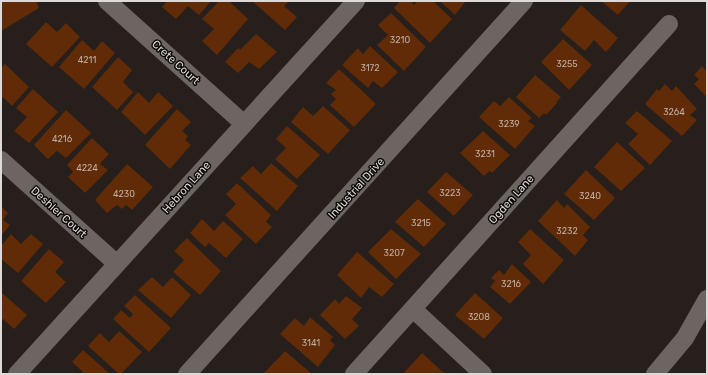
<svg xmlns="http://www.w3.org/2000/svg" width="708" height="375" font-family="Rubik,sans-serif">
<rect width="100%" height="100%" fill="#261f1c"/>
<!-- building -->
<path fill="#602b06" d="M 1,1 L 36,1 L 39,8 L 1,31 Z
M 167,1 L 211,1 L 199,15 L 188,6 L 176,19 L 162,7 Z
M 219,1 L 229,1 L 248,19 L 217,55 L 202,41 L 214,29 L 202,19 Z
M 252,1 L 289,1 L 284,6 L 297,17 L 285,30 Z
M 400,1 L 411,1 L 414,5 L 418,1 L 433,1 L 452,19 L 430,43 L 394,8 Z
M 440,1 L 466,1 L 455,15 Z
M 601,1 L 630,1 L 618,15 Z
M 581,5 L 618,38 L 606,52 L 594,40 L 585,51 L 560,30 Z
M 391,13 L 426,47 L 404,71 L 377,45 L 388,35 L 378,25 Z
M 46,22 L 57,32 L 66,23 L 80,37 L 52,67 L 26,44 Z
M 256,34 L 277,52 L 259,69 L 249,62 L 238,73 L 225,62 L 238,48 L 240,50 Z
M 563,39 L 592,65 L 569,90 L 541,62 Z
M 82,40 L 94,51 L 102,41 L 115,53 L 84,89 L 59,67 Z
M 370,46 L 398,72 L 382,88 L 373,81 L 368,88 L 342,65 L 358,48 L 363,54 Z
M 118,57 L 132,70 L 123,82 L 133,92 L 117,110 L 92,87 Z
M 5,64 L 29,87 L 12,106 L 3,97 L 1,99 L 1,68 Z
M 702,66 L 707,72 L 707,97 L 694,84 L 699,79 L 694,75 Z
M 339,69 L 376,104 L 354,127 L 330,105 L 336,99 L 331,94 L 336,90 L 326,83 Z
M 535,75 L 561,97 L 556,102 L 557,103 L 546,115 L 544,113 L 539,118 L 516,97 Z
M 665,84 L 672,91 L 676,86 L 697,109 L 690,115 L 697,120 L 682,136 L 645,104 L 657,89 L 659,91 Z
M 33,89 L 58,112 L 29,143 L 14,131 L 27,117 L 16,108 Z
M 138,92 L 149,103 L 158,92 L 173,106 L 145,135 L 121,112 Z
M 509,97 L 532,118 L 528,121 L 535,126 L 515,149 L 479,117 L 494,101 L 500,106 Z
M 323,106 L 350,130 L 328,154 L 291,122 L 303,107 L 313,116 Z
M 177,109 L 191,122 L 182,131 L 188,136 L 185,140 L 191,145 L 170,169 L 145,145 Z
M 66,110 L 91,133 L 66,158 L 57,151 L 48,159 L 34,145 Z
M 637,111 L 672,141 L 650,165 L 628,144 L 638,134 L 625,123 Z
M 287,126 L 320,155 L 297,179 L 275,159 L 286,148 L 276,139 Z
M 483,131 L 510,155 L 492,173 L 490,171 L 484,176 L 460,153 Z
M 92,138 L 109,154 L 100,164 L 108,170 L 85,193 L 68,177 L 73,172 L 67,165 Z
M 617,142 L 645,168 L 621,191 L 594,167 Z
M 271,163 L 298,186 L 277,211 L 240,178 L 253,166 L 261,174 Z
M 127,164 L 153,187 L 132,210 L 126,205 L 122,209 L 117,205 L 107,213 L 95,200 Z
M 586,170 L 615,198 L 594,220 L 564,194 Z
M 446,172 L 473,195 L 454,216 L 427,192 Z
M 237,183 L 271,215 L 266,222 L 272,227 L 256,244 L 225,215 L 236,204 L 226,194 Z
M 418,199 L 446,224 L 424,247 L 395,222 Z
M 557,200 L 564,208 L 567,204 L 590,227 L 583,235 L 588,240 L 575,256 L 538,221 Z
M 1,206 L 8,213 L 3,220 L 10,225 L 1,236 Z
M 202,219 L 214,231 L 223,221 L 243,239 L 226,258 L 209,243 L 205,247 L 190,233 Z
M 391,229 L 421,254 L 396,279 L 368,252 Z
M 530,229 L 564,260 L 543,284 L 523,264 L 531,255 L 518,242 Z
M 11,234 L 21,244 L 31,234 L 43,244 L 18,273 L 1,259 L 1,246 Z
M 187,238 L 221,271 L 200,295 L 173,272 L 184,260 L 174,251 Z
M 49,249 L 64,262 L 55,272 L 66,282 L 46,303 L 21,281 Z
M 357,252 L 394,284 L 382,297 L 369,287 L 361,298 L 337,275 Z
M 512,264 L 531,282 L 510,304 L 490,287 L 495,281 L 491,278 L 499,270 L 504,275 Z
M 152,277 L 163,287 L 172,277 L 191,295 L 171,318 L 138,290 Z
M 1,292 L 27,315 L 14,329 L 3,319 L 1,321 Z
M 475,293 L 503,318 L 484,339 L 455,315 Z
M 135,295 L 171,328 L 149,352 L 113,319 L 121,310 L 130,318 L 133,314 L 124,306 Z
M 346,296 L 362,308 L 352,319 L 359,326 L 345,339 L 320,315 L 335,299 L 339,304 Z
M 310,317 L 333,337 L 330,340 L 335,345 L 318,367 L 280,334 L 295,318 L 304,326 Z
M 119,331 L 142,352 L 121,374 L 119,374 L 88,346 L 100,333 L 109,342 Z
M 83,350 L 110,374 L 82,374 L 83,372 L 72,362 Z
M 285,351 L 312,374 L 263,374 Z
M 422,353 L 445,374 L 403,374 Z"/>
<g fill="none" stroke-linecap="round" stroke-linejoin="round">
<!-- minor -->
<path stroke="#6d6561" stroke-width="18" d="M 107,1 L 244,124
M 1,160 L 117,264
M 413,309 L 483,374
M 17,374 L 356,1
M 187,374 L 524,1
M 354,374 L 669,24
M 655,374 L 685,338 L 707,299"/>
</g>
<g text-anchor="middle" stroke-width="3" stroke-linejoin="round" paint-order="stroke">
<!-- number labels -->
<g font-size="9" fill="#bfaea4">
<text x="400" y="43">3210</text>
<text x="87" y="63">4211</text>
<text x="567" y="67">3255</text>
<text x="370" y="71">3172</text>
<text x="674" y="115">3264</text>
<text x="509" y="127">3239</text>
<text x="62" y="142">4216</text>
<text x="485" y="157">3231</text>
<text x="87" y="171">4224</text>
<text x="450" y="196">3223</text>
<text x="124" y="197">4230</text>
<text x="590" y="199">3240</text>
<text x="421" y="226">3215</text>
<text x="567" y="234">3232</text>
<text x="394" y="256">3207</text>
<text x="511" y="287">3216</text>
<text x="479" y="320">3208</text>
<text x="311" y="346">3141</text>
</g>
<!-- street labels -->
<g font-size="11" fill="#dfdad8" stroke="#0d0a08">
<text transform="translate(176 62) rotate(42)" y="4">Crete Court</text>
<text transform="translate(186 187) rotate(-48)" y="4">Hebron Lane</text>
<text transform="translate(356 188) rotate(-48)" y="4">Industrial Drive</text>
<text transform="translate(511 199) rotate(-48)" y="4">Ogden Lane</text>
<text transform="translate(59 212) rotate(42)" y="4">Deshler Court</text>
</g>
</g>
<!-- border -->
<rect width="708" height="375" fill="none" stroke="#dfdad8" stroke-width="4"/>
</svg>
